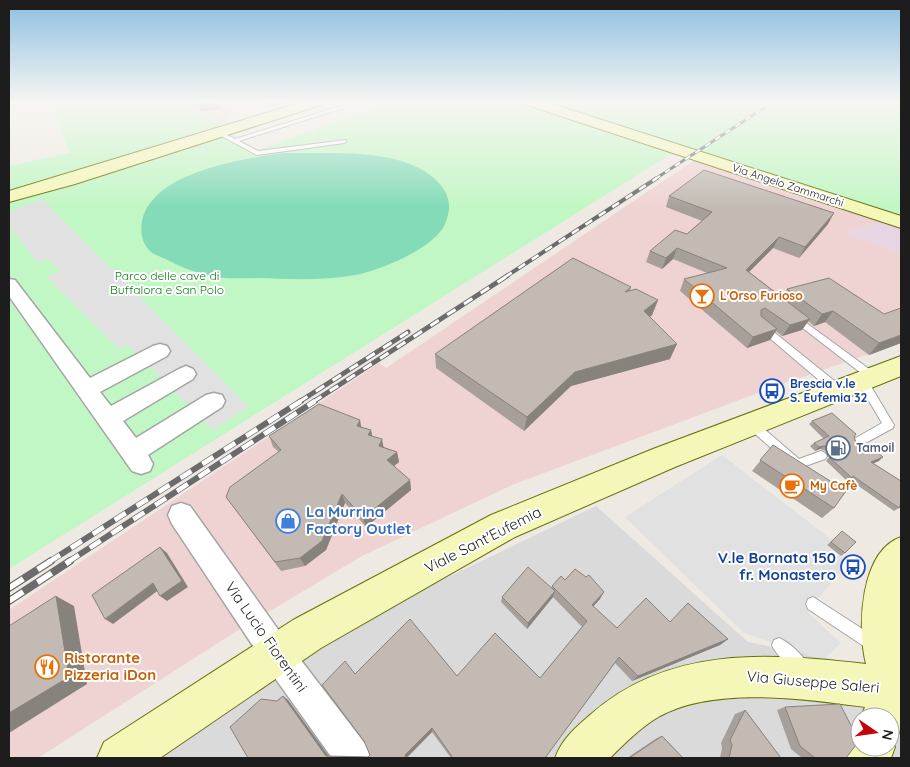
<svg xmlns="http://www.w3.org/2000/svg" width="910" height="767" font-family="Quicksand,sans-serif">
<rect width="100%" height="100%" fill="#eeeae3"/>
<!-- residential -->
<path fill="#dbdada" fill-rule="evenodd" d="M 596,506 L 748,642 L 901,673 L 901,758 L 151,758 L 213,708 L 440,581 ZM 860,717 L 890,717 L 890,747 L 860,747 Z"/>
<!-- commercial -->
<path fill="#efd3d3" d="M 696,159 L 884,222 L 843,232 L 901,253 L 901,343 L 785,383 L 512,485 L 362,556 L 232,634 L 38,758 L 9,758 L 9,610 L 379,363 L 386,368 Z"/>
<!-- industrial -->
<path fill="#e7d5e4" d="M 180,102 L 233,102 L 231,118 L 215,121 Z
M 884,222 L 901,227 L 901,253 L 842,232 Z"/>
<!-- park -->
<path fill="#c1f7c4" d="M 50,102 L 177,102 L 214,122 L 228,119 L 227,127 L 239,141 L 255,151 L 382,106 L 373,102 L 901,102 L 901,217 L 682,147 L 9,569 L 9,166 L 70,153 Z"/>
<!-- pitch -->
<path fill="#83dbb8" d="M 283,153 C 328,154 406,146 439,183 C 450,196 452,208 445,224 C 435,248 379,271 355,275 C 323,281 290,279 257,278 C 243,278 229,279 215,277 C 199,274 180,267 166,259 C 161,257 152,254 149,250 C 142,243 140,231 142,222 C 151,172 242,159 283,153 Z"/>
<!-- parking -->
<path fill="#e1e1e1" d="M 42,199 L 249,407 L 213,430 L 128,345 L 118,348 L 47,277 L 60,271 L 48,259 L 37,262 L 9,226 L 9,215 L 17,209 Z
M 722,455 L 832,540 L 826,545 L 848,563 L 807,612 L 841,643 L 823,660 L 744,633 L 625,517 Z"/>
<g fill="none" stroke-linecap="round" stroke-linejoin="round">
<!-- lane casing -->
<g stroke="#a4a4a4" stroke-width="2">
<path id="lane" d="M 354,102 L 359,103 L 239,141 L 258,151 L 346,140 L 346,142 L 344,143 L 257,155 L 214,132 L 219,131 L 235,139 Z
M 794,314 L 876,374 L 878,377 L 876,380 L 870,380 L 791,319 L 790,317 Z
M 762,324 L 765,325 L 842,387 L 843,390 L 842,393 L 834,393 L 759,329 L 758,327 Z
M 862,377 L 866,378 L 894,425 L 893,428 L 858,447 L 854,445 L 852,442 L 854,439 L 882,423 L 857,381 Z
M 751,420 L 755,421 L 799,459 L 821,451 L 825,453 L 827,456 L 825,459 L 797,469 L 793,467 L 747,427 L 746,424 L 747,421 Z
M 813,597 L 878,639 L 880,644 L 878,649 L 873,651 L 868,649 L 808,609 L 806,604 L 808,599 Z
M 779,638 C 789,642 804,656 809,666 L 806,671 L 801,674 C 791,669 776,655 772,645 L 774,640 Z"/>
</g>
<!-- street casing -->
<g stroke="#a4a4a4" stroke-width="3">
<path id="street" d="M 9,279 L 15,280 L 90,378 L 153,346 L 160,344 L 167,346 L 170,351 L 167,356 L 100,392 L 111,406 L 179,369 L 186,366 L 193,369 L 196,374 L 193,379 L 123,421 L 136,438 L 206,395 L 214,393 L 222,395 L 225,401 L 222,407 L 148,455 L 153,464 L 150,471 L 141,474 L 132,471 L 9,296 Z
M 181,503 L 190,506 L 287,642 L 366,745 L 371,758 L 332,758 L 265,664 L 172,524 L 168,515 L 172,506 Z"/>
</g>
<!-- secondary casing -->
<g stroke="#667008" stroke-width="2">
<path id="secondary" d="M 302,102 L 323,102 L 321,105 L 75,184 L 9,202 L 9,191 Z
M 525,102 L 546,102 L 901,216 L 901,228 L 527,105 Z
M 901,356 L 901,376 L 675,467 L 515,537 L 321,648 L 160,758 L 97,758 L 104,742 L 293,620 L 491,515 L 653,449 Z
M 901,537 L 901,726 L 899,733 L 890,736 L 895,747 L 891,758 L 845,758 L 856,731 L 860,729 L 860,747 L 890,747 L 890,717 L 861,717 L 865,707 C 804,699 716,686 660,716 C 641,727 625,743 610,758 L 555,758 C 562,739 575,728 590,715 C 668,645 770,653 866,664 C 857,628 860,551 901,537 Z"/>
</g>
<!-- lane -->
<use href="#lane" fill="#fff" fill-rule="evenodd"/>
<!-- street -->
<use href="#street" fill="#fff" fill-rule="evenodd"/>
<!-- secondary -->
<use href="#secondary" fill="#f5f7b8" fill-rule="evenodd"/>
<!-- rail-far4 casing -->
<g stroke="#6b6b6b" stroke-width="3">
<path id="rail-far4" d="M 655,179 L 773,102"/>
</g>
<!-- rail-far3 casing -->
<g stroke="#6b6b6b" stroke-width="4">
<path id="rail-far3" d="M 505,277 L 657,178"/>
</g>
<!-- rail-far2 casing -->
<g stroke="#6b6b6b" stroke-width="5">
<path id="rail-far2" d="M 299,402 L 408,332
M 313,402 L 507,276"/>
</g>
<!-- rail-far1 casing -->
<g stroke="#6b6b6b" stroke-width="6">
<path id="rail-far1" d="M 49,562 L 301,401
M 68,562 L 315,401"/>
</g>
<!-- rail casing -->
<g stroke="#6b6b6b" stroke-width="8">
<path id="rail" d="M 9,588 L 51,561
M 9,601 L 70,561"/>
</g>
<!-- rail-far4 -->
<use href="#rail-far4" stroke="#fff" stroke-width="2" stroke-dasharray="6" stroke-linecap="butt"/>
<!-- rail-far3 -->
<use href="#rail-far3" stroke="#fff" stroke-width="2.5" stroke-dasharray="8" stroke-linecap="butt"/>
<!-- rail-far2 -->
<use href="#rail-far2" stroke="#fff" stroke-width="3" stroke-dasharray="10" stroke-linecap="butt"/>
<!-- rail-far1 -->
<use href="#rail-far1" stroke="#fff" stroke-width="4.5" stroke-dasharray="13" stroke-linecap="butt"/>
<!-- rail -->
<use href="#rail" stroke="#fff" stroke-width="5.5" stroke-dasharray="17" stroke-linecap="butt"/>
</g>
<!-- wall -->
<path fill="#a7a09a" d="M 669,196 L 828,224 L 799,258 L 773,248 L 749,272 L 782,297 L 787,289 L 901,343 L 869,355 L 825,322 L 814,326 L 808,321 L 802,330 L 782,336 L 776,331 L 770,340 L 747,348 L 680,291 L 684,279 L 707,273 L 673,259 L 662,269 L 646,262 L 650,251 L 687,234 L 702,221 L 666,207 Z
M 631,287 L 630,291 L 658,300 L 652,315 L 650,317 L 670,359 L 571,386 L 524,431 L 436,368 L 435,354 Z
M 812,421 L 854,437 L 856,442 L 879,461 L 873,463 L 899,508 L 894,511 L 850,480 L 848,482 L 826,461 L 829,457 L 826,451 L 820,449 L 815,451 L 810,446 L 814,443 L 824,439 L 809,424 Z
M 361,427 L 371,430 L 372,436 L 384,447 L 397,452 L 399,462 L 394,466 L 410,480 L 411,490 L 366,527 L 345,503 L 326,550 L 305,566 L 281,571 L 226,497 L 279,452 L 273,447 L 269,436 Z
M 773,445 L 834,508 L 822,518 L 752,471 Z
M 842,531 L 845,553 L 841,556 L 827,545 Z
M 565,580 L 600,599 L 593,606 L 617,628 L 669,622 L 728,639 L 720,645 L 632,681 L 615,663 L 545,758 L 451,758 L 432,732 L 407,758 L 248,758 L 277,701 L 283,696 L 288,700 L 329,756 L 368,757 L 370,755 L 355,674 L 540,678 L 582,627 L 553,597 L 527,629 L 501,602 L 502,597 L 551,588 L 552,586 Z
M 785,707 L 846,758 L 802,758 L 791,749 L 777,710 Z
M 745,710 L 781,758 L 720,758 L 722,748 L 721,743 L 735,714 Z
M 662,736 L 683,758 L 627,758 L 657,738 Z"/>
<!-- shaded-wall -->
<path fill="#88827d" d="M 188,102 L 220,102 L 219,109 L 201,111 L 199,103 L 189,104 Z
M 260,102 L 296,102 L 290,104 L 261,106 Z
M 834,213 L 828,224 L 799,258 L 805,247 Z
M 779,237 L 773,248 L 740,281 L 746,270 Z
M 677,248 L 673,259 L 662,269 L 666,258 Z
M 658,300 L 652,315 L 639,326 L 644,311 Z
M 833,311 L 825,322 L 814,326 L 822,314 Z
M 810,319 L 802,330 L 782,336 L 790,325 Z
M 777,329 L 770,340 L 747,348 L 753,337 Z
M 901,335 L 901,343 L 869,355 L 879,343 Z
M 677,344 L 670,359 L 571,386 L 524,431 L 527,417 L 575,372 Z
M 360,420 L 362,431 L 357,426 Z
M 371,430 L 373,440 L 368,435 Z
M 382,439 L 384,450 L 379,446 Z
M 824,446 L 820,449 L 815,451 L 819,447 Z
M 397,452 L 399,462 L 389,470 L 387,460 Z
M 883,457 L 879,461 L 867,466 L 871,462 Z
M 410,480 L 411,490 L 366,527 L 363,518 Z
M 342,494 L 345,503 L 326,550 L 305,566 L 300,558 Z
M 160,547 L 167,553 L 188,587 L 167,601 L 160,596 Z
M 153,583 L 160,589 L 113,624 L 105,619 Z
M 555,591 L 553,597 L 527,629 L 528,623 Z
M 604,592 L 600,599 L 588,612 L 592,605 Z
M 56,596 L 74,606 L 87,684 L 9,733 L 9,713 Z
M 728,639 L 720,645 L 632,681 L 638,676 Z
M 283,696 L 288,700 L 330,758 L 326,756 Z
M 432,728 L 432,732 L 406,758 L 405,755 Z"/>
<!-- building -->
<path fill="#c2bab3" stroke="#88827d" d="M 704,170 L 834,213 L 805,247 L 779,237 L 746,270 L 810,319 L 790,325 L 765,308 L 761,310 L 761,316 L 777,329 L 753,337 L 684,279 L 727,268 L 677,248 L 666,258 L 650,251 L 675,230 L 687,234 L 712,212 L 669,196 Z
M 573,258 L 631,287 L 625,292 L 636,289 L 658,300 L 644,311 L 677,344 L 575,372 L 527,417 L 435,354 Z
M 829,278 L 884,314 L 901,308 L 901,335 L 879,343 L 833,311 L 822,314 L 787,289 Z
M 319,404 L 360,420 L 357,426 L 371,430 L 368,435 L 382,439 L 379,446 L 397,452 L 387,460 L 410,480 L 363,518 L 342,494 L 322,541 L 300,558 L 275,562 L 226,497 L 230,487 L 281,450 L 269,436 Z
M 832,413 L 856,434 L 854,437 L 856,442 L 861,445 L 866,443 L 883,457 L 871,462 L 901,481 L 901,504 L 899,508 L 853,476 L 852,478 L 829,457 L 832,453 L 829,448 L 824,446 L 819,447 L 814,443 L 829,436 L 812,421 Z
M 773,445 L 846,491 L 834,508 L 760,460 Z
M 842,531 L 856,542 L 845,553 L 831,542 Z
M 160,547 L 182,581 L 160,596 L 153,583 L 105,619 L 92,595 Z
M 528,567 L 555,591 L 528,623 L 502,597 Z
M 575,569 L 586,577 L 589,575 L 604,592 L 592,605 L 617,628 L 646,598 L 670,622 L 688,603 L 728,639 L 638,676 L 619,657 L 545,758 L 453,758 L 432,728 L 405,755 L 406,758 L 248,758 L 230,727 L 261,699 L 277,701 L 283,696 L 326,756 L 368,757 L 370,755 L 364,741 L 322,685 L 345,661 L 355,674 L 410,619 L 457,676 L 495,633 L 540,678 L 587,621 L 552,586 L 561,576 L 565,580 Z
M 56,596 L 69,677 L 9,713 L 9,626 Z
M 840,704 L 859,741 L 846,758 L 815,758 L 800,746 L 785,707 Z
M 745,710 L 781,758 L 729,758 L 732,745 L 730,740 Z
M 662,736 L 683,758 L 629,758 Z"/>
<!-- sky -->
<linearGradient id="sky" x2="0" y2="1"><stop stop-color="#8dbfe2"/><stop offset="0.49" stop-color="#f7f6f2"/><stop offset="1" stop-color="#f7f6f2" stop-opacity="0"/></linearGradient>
<rect width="910" height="209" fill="url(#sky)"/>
<!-- icons -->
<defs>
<g id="bar-ring" transform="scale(1.25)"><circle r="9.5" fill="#fff" stroke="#e8710a" stroke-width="1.5"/><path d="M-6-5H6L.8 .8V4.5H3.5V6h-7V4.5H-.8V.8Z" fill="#e8710a"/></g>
<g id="bus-ring" transform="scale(1.25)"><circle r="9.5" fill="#fff" stroke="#1a4fb4" stroke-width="1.5"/><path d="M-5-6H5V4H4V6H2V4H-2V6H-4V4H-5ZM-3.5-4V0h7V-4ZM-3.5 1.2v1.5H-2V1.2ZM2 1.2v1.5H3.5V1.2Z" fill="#1a4fb4"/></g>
<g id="fuel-ring" transform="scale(1.25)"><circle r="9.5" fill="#fff" stroke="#5c6f8a" stroke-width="1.5"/><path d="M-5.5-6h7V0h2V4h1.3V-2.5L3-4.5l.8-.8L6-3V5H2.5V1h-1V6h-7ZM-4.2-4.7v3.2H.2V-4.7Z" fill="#5c6f8a"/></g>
<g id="cafe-ring" transform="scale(1.25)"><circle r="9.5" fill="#fff" stroke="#e8710a" stroke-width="1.5"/><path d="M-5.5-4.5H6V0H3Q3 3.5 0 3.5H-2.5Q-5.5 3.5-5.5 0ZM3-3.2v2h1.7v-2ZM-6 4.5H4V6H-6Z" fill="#e8710a"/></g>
<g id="shop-ring" transform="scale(1.25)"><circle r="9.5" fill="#fff" stroke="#3f7fe0" stroke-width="1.5"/><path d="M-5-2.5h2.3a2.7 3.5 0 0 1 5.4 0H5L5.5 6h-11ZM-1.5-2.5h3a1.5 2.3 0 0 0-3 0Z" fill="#3f7fe0"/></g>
<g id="restaurant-ring" transform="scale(1.25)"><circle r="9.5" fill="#fff" stroke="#e8710a" stroke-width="1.5"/><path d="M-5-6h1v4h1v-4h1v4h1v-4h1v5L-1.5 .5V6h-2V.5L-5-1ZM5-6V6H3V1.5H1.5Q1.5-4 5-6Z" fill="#e8710a"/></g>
</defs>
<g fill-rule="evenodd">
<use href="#bar-ring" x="702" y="296"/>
<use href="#bus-ring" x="772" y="391"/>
<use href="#fuel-ring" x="838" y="448"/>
<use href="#cafe-ring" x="792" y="486"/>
<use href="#shop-ring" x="288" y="521"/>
<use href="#bus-ring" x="853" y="567"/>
<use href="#restaurant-ring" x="47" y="667"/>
</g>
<g text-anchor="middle" stroke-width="4" stroke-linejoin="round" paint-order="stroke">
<!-- far-street labels -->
<g font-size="11" fill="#1d1d1d" stroke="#fff">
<text transform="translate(788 185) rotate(18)" y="4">Via Angelo Zammarchi</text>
</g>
<!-- park labels -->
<g font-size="12" fill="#0f7716" stroke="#fff">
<text x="167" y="280">Parco delle cave di<tspan x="167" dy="14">Buffalora e San Polo</tspan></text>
</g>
<!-- food labels -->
<g font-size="12" font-weight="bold" fill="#c56008" stroke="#fff" text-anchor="start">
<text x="720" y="300">L'Orso Furioso</text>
<text x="810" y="490">My Cafè</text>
</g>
<!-- transit labels -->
<g font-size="12" font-weight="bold" fill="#164399" stroke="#fff" text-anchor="start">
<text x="790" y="388">Brescia v.le<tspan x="790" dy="14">S. Eufemia 32</tspan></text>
</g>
<!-- service labels -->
<g font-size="12" font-weight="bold" fill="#4e5e75" stroke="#fff" text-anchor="start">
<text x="856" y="452">Tamoil</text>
</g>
<!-- near-shop labels -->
<g font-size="15" font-weight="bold" fill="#366cbe" stroke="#fff" text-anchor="start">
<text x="306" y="517">La Murrina<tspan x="306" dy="17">Factory Outlet</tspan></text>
</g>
<!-- near-street labels -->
<g font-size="15" fill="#1d1d1d" stroke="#fff">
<text transform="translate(483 540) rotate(-27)" y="5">Viale Sant'Eufemia</text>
<text transform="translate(266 637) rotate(55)" y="5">Via Lucio Fiorentini</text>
<text transform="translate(813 682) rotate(5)" y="5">Via Giuseppe Saleri</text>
</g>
<!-- near-transit labels -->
<g font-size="15" font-weight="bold" fill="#164399" stroke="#fff" text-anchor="end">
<text x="836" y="563">V.le Bornata 150<tspan x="836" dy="17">fr. Monastero</tspan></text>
</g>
<!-- near-food labels -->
<g font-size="15" font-weight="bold" fill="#c56008" stroke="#fff" text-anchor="start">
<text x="64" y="663">Ristorante<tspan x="64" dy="17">Pizzeria iDon</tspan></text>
</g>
</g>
<!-- border -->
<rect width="910" height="767" fill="none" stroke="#1d1d1d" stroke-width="20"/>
<!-- north arrow -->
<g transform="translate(875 732) rotate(103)"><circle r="24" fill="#ffffff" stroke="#a5a5a5"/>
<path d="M0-4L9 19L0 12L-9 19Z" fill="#c40609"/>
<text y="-8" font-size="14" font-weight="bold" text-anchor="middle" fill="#1d1d1d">N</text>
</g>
</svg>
